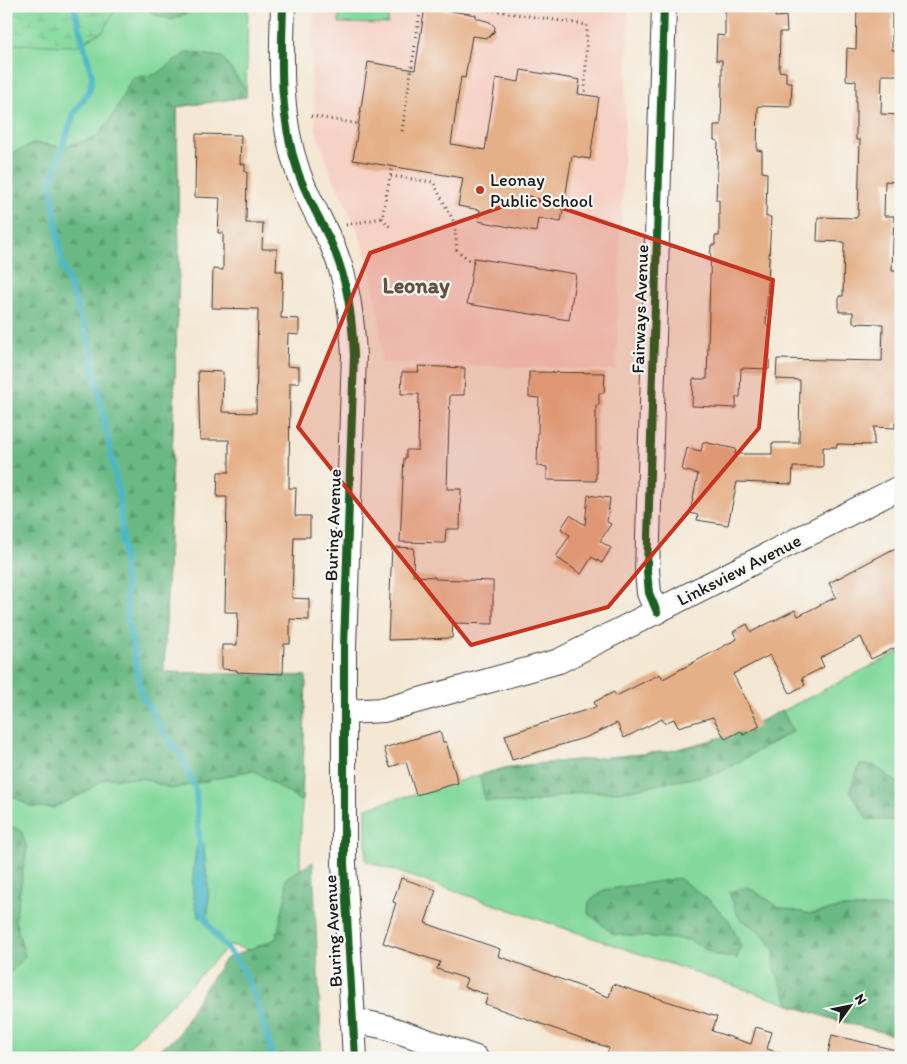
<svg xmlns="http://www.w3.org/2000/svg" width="907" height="1064" font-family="Itim,sans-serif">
<defs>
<pattern id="forest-firs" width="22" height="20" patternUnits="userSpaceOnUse" patternTransform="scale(1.25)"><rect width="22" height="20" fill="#6ab984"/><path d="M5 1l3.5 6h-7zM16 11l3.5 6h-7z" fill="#5b9e71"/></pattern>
<pattern id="wetland-marsh" width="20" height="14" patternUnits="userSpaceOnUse" patternTransform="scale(1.25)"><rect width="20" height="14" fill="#83d99c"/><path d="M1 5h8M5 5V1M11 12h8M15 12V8" fill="none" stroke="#71ba86"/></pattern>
</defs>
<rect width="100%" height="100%" fill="#f6f6f2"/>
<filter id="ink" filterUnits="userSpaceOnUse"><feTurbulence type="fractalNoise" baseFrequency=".02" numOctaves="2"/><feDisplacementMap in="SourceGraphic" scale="10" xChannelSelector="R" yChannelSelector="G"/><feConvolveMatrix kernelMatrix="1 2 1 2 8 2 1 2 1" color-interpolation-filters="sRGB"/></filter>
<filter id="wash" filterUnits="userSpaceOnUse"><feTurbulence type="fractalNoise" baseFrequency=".0096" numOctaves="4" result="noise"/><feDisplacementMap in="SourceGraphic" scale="20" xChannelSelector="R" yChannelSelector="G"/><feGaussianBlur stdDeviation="1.12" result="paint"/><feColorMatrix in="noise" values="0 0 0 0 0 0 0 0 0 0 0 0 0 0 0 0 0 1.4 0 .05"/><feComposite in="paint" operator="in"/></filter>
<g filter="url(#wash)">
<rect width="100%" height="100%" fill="#f4e7d3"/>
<!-- built -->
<path fill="#f6d1c5" d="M 314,6 L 629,6 L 616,370 L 382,363 L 380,323 L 369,263 L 357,228 L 331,174 L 316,130 L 311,80 Z"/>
<!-- grass -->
<path fill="#83d99c" stroke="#507a5c" d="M 6,6 L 248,6 L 246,97 L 177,107 L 179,267 L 164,672 L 306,676 L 300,861 L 307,966 L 230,945 L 118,1058 L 6,1058 Z
M 339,6 L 388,6 L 388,24 L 339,23 Z
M 901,651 L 901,1037 L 832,1019 L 366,861 L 366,808 L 507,767 L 670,751 L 738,733 Z"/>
<!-- forest -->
<path fill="url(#forest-firs)" stroke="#436a50" d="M 143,6 L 201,6 L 172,20 L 154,14 Z
M 187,52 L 222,57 L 246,90 L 246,97 L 177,107 L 179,267 L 164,672 L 306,676 L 302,802 L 253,770 L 172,789 L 145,779 L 106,778 L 80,795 L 53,808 L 32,807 L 12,796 L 6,787 L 6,156 L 35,143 L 61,147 L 97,138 L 116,110 L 132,78 L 157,74 Z
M 782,710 L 793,731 L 719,773 L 619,792 L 580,792 L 523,804 L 484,800 L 480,775 C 541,758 606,761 668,751 C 709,745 746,729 782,710 Z
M 860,765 L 874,765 L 901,786 L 901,821 L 867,819 L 850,790 Z
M 6,823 L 21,831 L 27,848 L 15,920 L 25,956 L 10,973 L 6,973 Z
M 313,862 L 322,1058 L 146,1058 L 177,1037 L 199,997 L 225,959 L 276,939 L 286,895 L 286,878 Z
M 679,878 L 710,901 L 729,920 L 741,946 L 737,958 L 717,956 L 689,940 L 613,934 L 588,913 L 589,902 L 604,890 Z
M 748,887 L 779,907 L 810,914 L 841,908 L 884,907 L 901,909 L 901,1037 L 832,1019 L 790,1005 L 775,970 L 774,949 L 762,933 L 739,918 L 729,892 Z"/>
<!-- wetland -->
<path fill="url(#wetland-marsh)" stroke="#507a5c" d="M 6,6 L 117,6 L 103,31 L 76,46 L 16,44 L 6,49 Z"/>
<!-- water -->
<path fill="#4bb8c6" stroke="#346a71" d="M 197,845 L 204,845 C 205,868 210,891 208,913 L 200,918 C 189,895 193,869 197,845 Z"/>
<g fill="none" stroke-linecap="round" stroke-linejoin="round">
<!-- stream -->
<path stroke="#4bb8c6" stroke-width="6" d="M 74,7 L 92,76 L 90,90 L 74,113 L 51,181 L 61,261 L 87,335 L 119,494 L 128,621 L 142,696 L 167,738 L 182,757 L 196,791 L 200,852
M 203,910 C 209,935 231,948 243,970 C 257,998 266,1028 273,1058"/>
</g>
<g id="blocks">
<!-- building -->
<path fill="#e5b088" d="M 725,6 L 776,6 L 775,17 L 786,16 L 787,32 L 780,32 L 779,71 L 786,72 L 786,82 L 792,82 L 791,107 L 758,106 L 757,150 L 762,151 L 762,172 L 767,173 L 766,217 L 771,217 L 766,325 L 770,326 L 769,369 L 741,368 L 740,397 L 736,397 L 736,408 L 692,406 L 693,379 L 707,379 L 711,245 L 715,245 L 715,236 L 719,236 L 719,200 L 716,200 L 718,141 L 714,140 L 714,125 L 721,125 L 722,86 L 722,60 L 716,60 L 717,35 L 725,36 Z
M 857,6 L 892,6 L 892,50 L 901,50 L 901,75 L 882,75 L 881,114 L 900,115 L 901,117 L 901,182 L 885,181 L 884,216 L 894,216 L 892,271 L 901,271 L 901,423 L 895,423 L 895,428 L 874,427 L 874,445 L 837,444 L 837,447 L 823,447 L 823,467 L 793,467 L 792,484 L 737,482 L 728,525 L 697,520 L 698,515 L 690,513 L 698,474 L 682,470 L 687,448 L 701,451 L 703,442 L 736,449 L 735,454 L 772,454 L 772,443 L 799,443 L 800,380 L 776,379 L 777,359 L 882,361 L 883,324 L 853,323 L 853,312 L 839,312 L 839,296 L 843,296 L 844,242 L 817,241 L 818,217 L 856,218 L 858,215 L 860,140 L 856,140 L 856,81 L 846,80 L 847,48 L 856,49 Z
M 425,7 L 476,15 L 476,18 L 490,22 L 495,27 L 494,32 L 488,38 L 472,36 L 465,78 L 461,77 L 451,144 L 485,150 L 496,78 L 519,82 L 521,70 L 580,80 L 578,94 L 599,97 L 590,159 L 572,156 L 561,222 L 538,218 L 536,232 L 478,221 L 480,210 L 458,206 L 463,178 L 353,160 L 368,62 L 415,70 Z
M 196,134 L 241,135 L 240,164 L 245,164 L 245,172 L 247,172 L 246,223 L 263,223 L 262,249 L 277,249 L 276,271 L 283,271 L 281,318 L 299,319 L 299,335 L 288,334 L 287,366 L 299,367 L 299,383 L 290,383 L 289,488 L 296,488 L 295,516 L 310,516 L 310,537 L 294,537 L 292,598 L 309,599 L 309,620 L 290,619 L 290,644 L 284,644 L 283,674 L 237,672 L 237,670 L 222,669 L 222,645 L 237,645 L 238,612 L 225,612 L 227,497 L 217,497 L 218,472 L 229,472 L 229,440 L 200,440 L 198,371 L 223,372 L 222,412 L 256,413 L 258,309 L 212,308 L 213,269 L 223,270 L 223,233 L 218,233 L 220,198 L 195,197 Z
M 474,258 L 576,274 L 569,320 L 467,304 Z
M 418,366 L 465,368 L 464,395 L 450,395 L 449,420 L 447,489 L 461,489 L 460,529 L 446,529 L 445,543 L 400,542 L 404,458 L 406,458 L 406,450 L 418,450 L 419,394 L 401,394 L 402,372 L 419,372 Z
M 529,372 L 605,373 L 604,393 L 599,393 L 599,405 L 596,405 L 596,481 L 547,480 L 547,467 L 537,466 L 539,398 L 529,397 Z
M 588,495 L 610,498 L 607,522 L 611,524 L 600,541 L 611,548 L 602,563 L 592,557 L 581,574 L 556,557 L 570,535 L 561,529 L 570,515 L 585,525 Z
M 901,545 L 901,645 L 871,659 L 861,637 L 820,658 L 824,667 L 802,678 L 805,685 L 790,693 L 770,655 L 733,674 L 760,726 L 743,735 L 741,731 L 725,739 L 713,717 L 678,727 L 674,719 L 664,723 L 662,719 L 624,738 L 617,723 L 587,737 L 512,760 L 505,735 L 596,707 L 594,702 L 614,692 L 616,696 L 660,674 L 663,679 L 737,639 L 733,632 L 747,624 L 751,632 L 795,610 L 798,616 L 836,597 L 829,583 Z
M 392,547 L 414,548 L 413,576 L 435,577 L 435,579 L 493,581 L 493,624 L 453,623 L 452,638 L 388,640 Z
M 440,731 L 443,742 L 446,742 L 458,783 L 416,795 L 406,762 L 390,767 L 384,748 Z
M 401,878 L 436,890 L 425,923 L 500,949 L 498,956 L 609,997 L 613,984 L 717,1017 L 712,1031 L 751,1044 L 756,1027 L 772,1032 L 767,1049 L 784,1054 L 784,1058 L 621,1058 L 607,1053 L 609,1048 L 485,1004 L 488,995 L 464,987 L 467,979 L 437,969 L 440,962 L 383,943 L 396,903 L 393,902 Z
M 832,1035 L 900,1051 L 899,1058 L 827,1058 Z"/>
</g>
</g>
<g filter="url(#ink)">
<use href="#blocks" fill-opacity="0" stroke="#3c3a37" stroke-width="1"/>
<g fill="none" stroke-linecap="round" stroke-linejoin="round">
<!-- minor casing -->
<g stroke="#3c3a37" stroke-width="26">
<path id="minor" d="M 283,6 C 281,63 279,117 298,172 C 307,198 322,222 333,247 C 348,282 352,318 354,355 L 344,647 L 344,864 L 355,1058
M 657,612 L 649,593 L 647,571 L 664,6
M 345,712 L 384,710 L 559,661 L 901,487
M 352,1020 L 386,1027 L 476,1058"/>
</g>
<!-- path -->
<path stroke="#3c3a37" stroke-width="3" stroke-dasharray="1 4" stroke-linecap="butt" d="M 464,6 L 587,25 L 585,95
M 311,116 L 359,124
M 402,131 L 421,6
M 391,176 L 433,182 L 454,222 L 457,250 L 469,260 L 474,261
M 382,218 L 390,227
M 346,225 L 382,218 L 392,167"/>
<!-- minor -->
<use href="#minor" stroke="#fff" stroke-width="24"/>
<!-- cycleway casing -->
<g stroke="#f6f6f2" stroke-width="11">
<path id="cycleway" d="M 283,6 C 281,63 279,117 298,172 C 307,198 322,222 333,247 C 348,282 352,318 354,355 L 344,647 L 344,864 L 355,1058
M 657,612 L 649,593 L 647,571 L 664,6"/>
</g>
<!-- cycleway -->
<use href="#cycleway" stroke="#1b5e20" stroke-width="8"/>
</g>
</g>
<!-- marked area -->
<path fill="#c8321e" fill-opacity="0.2" stroke="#c8321e" stroke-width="4" stroke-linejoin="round" d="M 530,197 L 773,280 L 759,428 L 608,607 L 471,645 L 298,427 L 370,253 Z"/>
<!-- markers -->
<circle fill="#c8321e" stroke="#f6f6f2" stroke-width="2" cx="480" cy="190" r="5"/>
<g text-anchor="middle" stroke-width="4.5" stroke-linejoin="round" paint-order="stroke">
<!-- poi labels -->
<g font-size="18" fill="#1c1c1c" stroke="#f6f6f2" text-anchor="start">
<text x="490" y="186">Leonay<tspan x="490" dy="21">Public School</tspan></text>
</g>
<!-- street labels -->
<g font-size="18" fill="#1c1c1c" stroke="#f6f6f2">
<text transform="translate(640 309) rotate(-88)" y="6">Fairways Avenue</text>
<text transform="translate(333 525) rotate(-88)" y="6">Buring Avenue</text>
<text transform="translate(739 570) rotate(-27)" y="6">Linksview Avenue</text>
<text transform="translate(333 931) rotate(-93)" y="6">Buring Avenue</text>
</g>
<!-- district labels -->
<g font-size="22" font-weight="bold" fill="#625042" stroke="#f6f6f2">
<text x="416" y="293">Leonay</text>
</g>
</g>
<!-- margin -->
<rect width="907" height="1064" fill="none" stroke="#f6f6f2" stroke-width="25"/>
<!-- north arrow -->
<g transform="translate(850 1006) rotate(57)" stroke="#f6f6f2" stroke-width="4" paint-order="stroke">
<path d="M0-4L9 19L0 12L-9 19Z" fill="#1c1c1c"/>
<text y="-8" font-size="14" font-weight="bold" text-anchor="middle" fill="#1c1c1c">N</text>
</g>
</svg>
